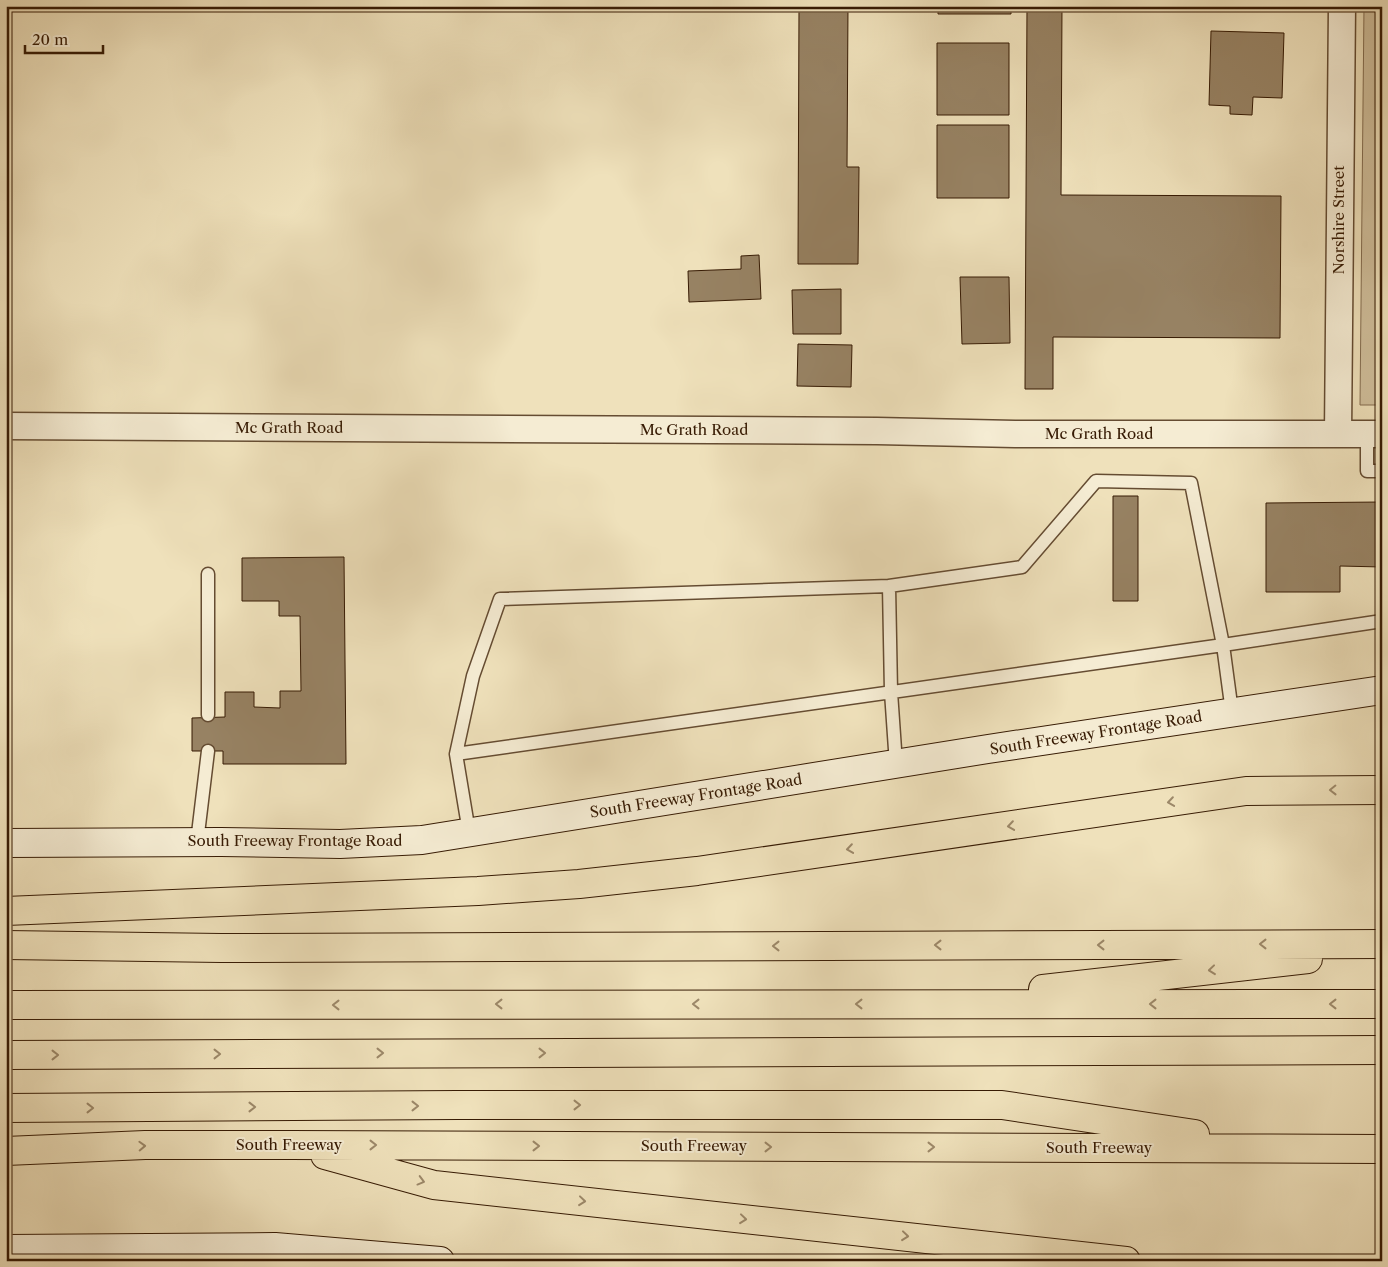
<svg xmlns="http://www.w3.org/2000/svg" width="1388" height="1267" font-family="'Libre Caslon Text',serif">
<rect width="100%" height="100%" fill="#efe1bb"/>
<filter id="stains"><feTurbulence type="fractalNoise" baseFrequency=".004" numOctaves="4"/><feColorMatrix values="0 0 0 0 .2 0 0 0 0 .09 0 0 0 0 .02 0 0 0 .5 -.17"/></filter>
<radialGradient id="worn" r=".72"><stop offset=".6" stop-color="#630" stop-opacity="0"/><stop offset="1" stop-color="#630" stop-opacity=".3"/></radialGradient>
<!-- green -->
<path fill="#d0bf9c" stroke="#846d50" d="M 1364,6 L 1382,6 L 1382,405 L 1360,405 Z"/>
<!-- building -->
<path fill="#978263" stroke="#371b04" d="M 799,6 L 848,6 L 847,167 L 859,167 L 858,264 L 798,264 Z
M 938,6 L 1011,6 L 1011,14 L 938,14 Z
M 1027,6 L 1062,6 L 1061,195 L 1281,196 L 1280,338 L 1053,337 L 1053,389 L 1025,389 Z
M 1211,31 L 1284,33 L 1282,98 L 1253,97 L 1252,115 L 1230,114 L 1230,106 L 1209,105 Z
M 937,43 L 1009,43 L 1009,115 L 937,115 Z
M 937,125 L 1009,125 L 1009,198 L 937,198 Z
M 759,255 L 761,299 L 689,302 L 688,271 L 741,269 L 741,256 Z
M 960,277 L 1009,277 L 1010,343 L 962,344 Z
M 841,289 L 841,334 L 793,334 L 792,290 Z
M 798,344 L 852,345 L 851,387 L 797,386 Z
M 1113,496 L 1138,496 L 1138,601 L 1113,601 Z
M 1382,502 L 1382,567 L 1340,566 L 1340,592 L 1266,592 L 1266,503 Z
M 344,557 L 346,764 L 223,764 L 223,751 L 192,751 L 192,718 L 225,717 L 225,692 L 254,692 L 254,707 L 280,708 L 280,691 L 301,691 L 300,616 L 279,616 L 279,601 L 242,601 L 242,558 Z"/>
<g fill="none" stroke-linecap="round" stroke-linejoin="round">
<!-- lane casing -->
<g stroke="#654c32" stroke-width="15">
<path id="lane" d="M 1367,434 L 1367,471 L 1382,471
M 208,715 L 208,574
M 456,754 L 473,676 L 500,599 L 889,586
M 896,764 L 891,692 L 889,586 L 1022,567 L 1096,481 L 1191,483 L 1223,645 L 1232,712
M 469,832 L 456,754 L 1223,645 L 1382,621
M 197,842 L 208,751"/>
</g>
<!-- street casing -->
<g stroke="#654c32" stroke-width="29">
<path id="street" d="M 6,426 L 877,431 L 1015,434 L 1382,434
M 1338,434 L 1342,6"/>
</g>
<!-- secondary casing -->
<g stroke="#371b04" stroke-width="30">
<path id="secondary" d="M 6,843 L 221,842 L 340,844 L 422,840 L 988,749 L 1382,690
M 6,1249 L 275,1247 L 440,1261"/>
</g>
<!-- highway casing -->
<g stroke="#371b04" stroke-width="30">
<path id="highway" d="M 6,911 L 478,891 L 579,884 L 697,871 L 1246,791 L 1382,790
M 6,945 L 221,948 L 1382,944
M 1043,989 L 1308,959
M 6,1005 L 1382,1004
M 6,1055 L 1382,1050
M 6,1108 L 457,1105 L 1002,1105 L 1195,1134
M 6,1151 L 145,1145 L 289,1145 L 1382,1149
M 325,1155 L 434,1185 L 1126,1261"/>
</g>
<!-- lane -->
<use href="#lane" stroke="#f5ecd3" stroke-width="12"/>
<!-- street -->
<use href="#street" stroke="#f5ecd3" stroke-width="26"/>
<!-- secondary -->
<use href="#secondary" stroke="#f5ecd3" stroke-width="28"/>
<!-- highway -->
<use href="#highway" stroke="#efe1bb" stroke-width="28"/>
</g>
<!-- one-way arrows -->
<defs><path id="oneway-chevron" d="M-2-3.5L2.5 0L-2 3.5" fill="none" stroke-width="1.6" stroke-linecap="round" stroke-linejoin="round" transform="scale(1.25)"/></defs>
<g stroke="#9c8869">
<use href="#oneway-chevron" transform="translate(1333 790) rotate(179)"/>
<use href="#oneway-chevron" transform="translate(1171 802) rotate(172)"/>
<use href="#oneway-chevron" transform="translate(1011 826) rotate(172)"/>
<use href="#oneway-chevron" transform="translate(850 849) rotate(172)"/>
<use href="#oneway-chevron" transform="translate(1263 944) rotate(180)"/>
<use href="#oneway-chevron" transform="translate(938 945) rotate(180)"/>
<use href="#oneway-chevron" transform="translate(1101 945) rotate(180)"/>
<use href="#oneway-chevron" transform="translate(776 946) rotate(180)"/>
<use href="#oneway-chevron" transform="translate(1212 970) rotate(174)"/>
<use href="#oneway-chevron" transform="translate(499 1004) rotate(180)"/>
<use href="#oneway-chevron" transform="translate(696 1004) rotate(180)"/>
<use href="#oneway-chevron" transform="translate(859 1004) rotate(180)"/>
<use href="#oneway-chevron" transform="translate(1153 1004) rotate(180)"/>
<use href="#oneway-chevron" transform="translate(1333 1004) rotate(180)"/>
<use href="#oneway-chevron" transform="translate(336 1005) rotate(180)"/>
<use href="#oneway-chevron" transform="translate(380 1053)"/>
<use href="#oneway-chevron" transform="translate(542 1053)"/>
<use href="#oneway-chevron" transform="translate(217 1054)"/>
<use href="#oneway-chevron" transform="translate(55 1055)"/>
<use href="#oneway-chevron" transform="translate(577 1105)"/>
<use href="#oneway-chevron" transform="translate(415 1106)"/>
<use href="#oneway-chevron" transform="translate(252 1107)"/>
<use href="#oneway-chevron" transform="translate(90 1108)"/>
<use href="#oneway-chevron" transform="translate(373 1145)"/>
<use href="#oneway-chevron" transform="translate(142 1146) rotate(-2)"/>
<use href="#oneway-chevron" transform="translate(536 1146)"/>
<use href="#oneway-chevron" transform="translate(768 1147)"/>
<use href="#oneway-chevron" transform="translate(931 1147)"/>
<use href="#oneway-chevron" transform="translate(421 1181) rotate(15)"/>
<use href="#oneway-chevron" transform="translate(582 1201) rotate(6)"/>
<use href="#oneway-chevron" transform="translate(743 1219) rotate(6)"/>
<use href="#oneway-chevron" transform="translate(905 1236) rotate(6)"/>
</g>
<g text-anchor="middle" stroke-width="4" stroke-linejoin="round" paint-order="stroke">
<!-- street labels -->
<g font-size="15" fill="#371b04" stroke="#f5ecd3">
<text transform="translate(1339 220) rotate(-90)" y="5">Norshire Street</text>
<text x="289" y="433">Mc Grath Road</text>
<text x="694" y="435">Mc Grath Road</text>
<text x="1099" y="439">Mc Grath Road</text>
<text transform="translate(1096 733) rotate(-9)" y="5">South Freeway Frontage Road</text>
<text transform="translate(696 796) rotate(-9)" y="5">South Freeway Frontage Road</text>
<text x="295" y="846">South Freeway Frontage Road</text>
<text x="289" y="1150">South Freeway</text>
<text x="694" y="1151">South Freeway</text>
<text x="1099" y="1153">South Freeway</text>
</g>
</g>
<!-- margin -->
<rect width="1388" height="1267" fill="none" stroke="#efe1bb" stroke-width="25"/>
<rect x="8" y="8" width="1373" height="1252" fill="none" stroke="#371b04" stroke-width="2.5"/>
<rect x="12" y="12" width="1363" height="1242" fill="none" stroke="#371b04"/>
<!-- scale -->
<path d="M25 45v8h78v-8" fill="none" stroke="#371b04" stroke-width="2.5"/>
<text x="32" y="45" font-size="15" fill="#371b04" stroke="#f5ecd3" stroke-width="4" paint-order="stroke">20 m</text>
<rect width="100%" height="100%" filter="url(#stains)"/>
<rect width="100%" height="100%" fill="url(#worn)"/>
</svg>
